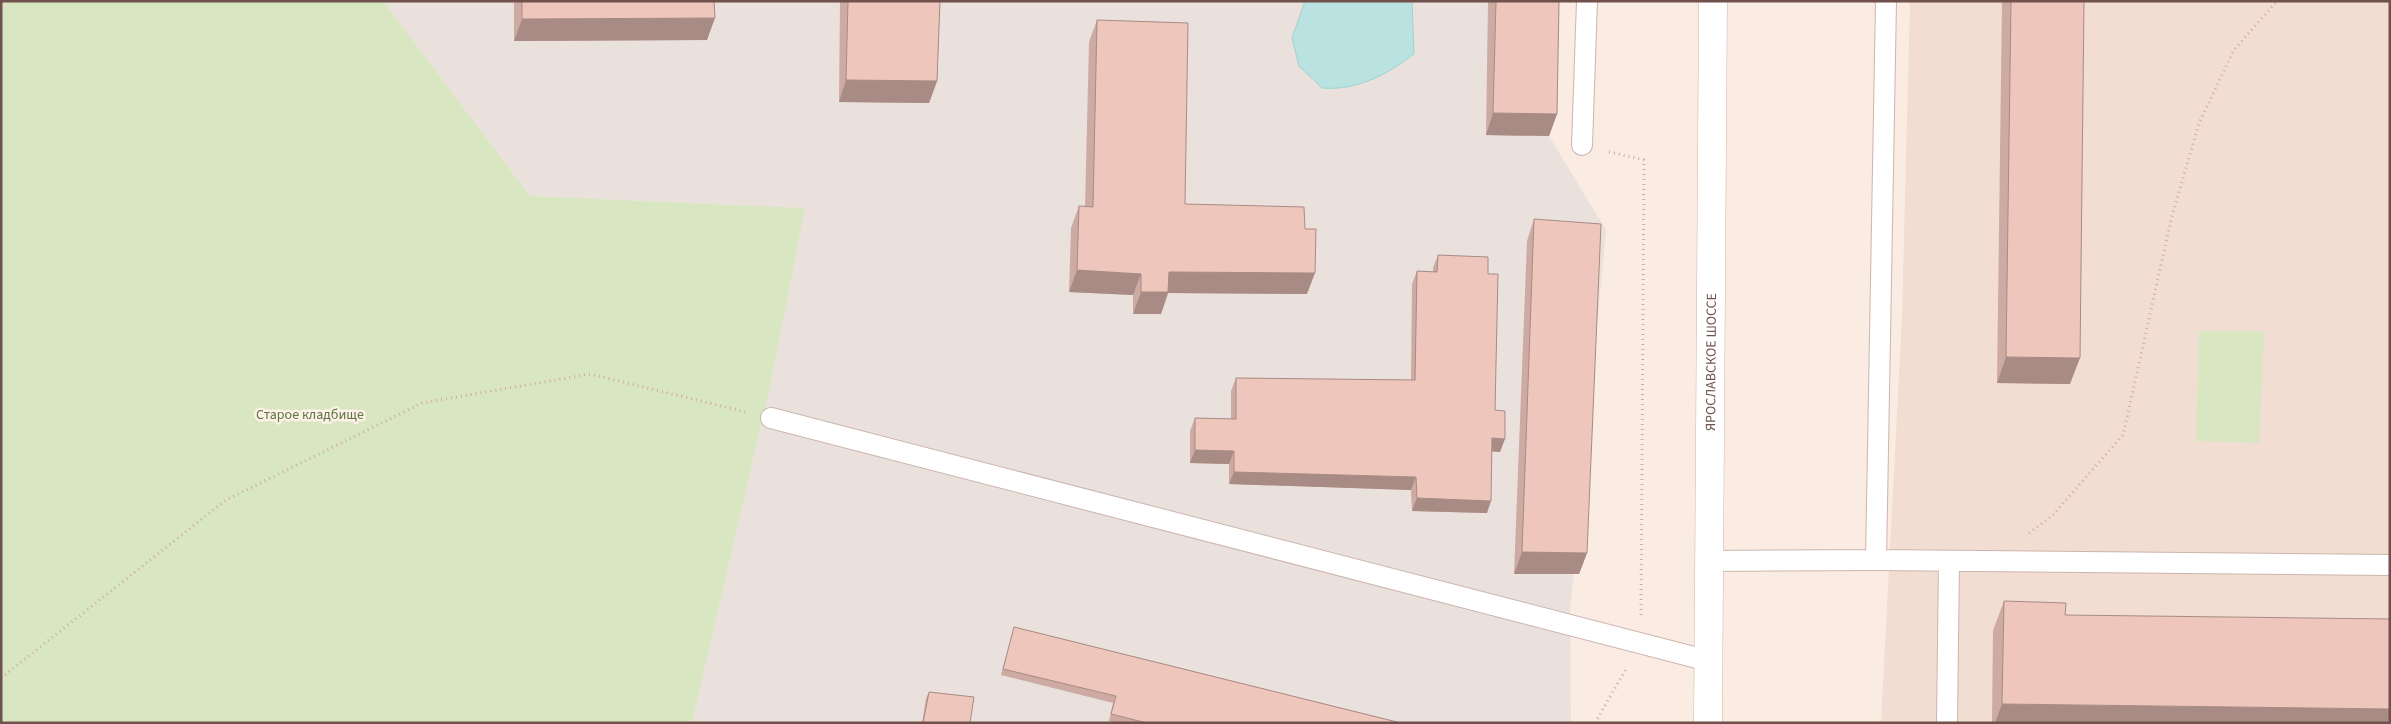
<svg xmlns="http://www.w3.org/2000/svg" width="2391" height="724" font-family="'Source Sans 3',sans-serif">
<rect width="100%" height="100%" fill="#faece2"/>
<!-- residential -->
<path fill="#f1ddd1" d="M 1910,1 L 2390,1 L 2390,723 L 1881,723 L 1902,317 Z"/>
<!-- industrial -->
<path fill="#eae1dd" d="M 383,1 L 1552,1 L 1549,136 L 1606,230 L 1570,612 L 1571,723 L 692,723 L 771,382 L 805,208 L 530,196 Z"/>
<!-- green -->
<path fill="#d8e6c2" d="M 1,1 L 383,1 L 530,196 L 805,208 L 771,382 L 692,723 L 1,723 Z
M 2199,331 L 2264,331 L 2259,443 L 2196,441 Z"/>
<!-- water -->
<path fill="#b9e2e0" stroke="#a0d3d1" d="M 1305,1 L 1412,1 L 1414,54 C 1387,75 1356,91 1322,88 L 1299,66 L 1292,38 Z"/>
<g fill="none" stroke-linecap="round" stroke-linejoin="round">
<!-- lane casing -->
<g stroke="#cdb5ad" stroke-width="22">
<path id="lane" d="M 1582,145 L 1587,1
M 771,418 L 1709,661
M 1876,560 L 1886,1
M 1709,561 L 1876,560 L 2390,565
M 1947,723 L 1949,561"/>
</g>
<!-- secondary casing -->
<g stroke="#cfb4aa" stroke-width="29">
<g id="secondary">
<path id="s1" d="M 1708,723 L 1713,1"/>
</g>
</g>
<!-- path -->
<path stroke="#d2aaa0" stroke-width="3" stroke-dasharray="1 4" stroke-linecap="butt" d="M 1609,152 L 1644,160 L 1641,615
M 2029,533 L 2053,515 L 2123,435 L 2172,216 L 2199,123 L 2234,50 L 2277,1
M 1,678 L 226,500 L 422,403 L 590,374 L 746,412
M 1595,723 L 1627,667"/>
<!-- lane -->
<use href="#lane" stroke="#fff" stroke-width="20"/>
<!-- secondary -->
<use href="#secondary" stroke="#fff" stroke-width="28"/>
</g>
<!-- wall -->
<path fill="#cdaaa2" d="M 514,1 L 714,1 L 707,40 L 514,41 Z
M 840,1 L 940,1 L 937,81 L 929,103 L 839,102 Z
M 1488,1 L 1559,1 L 1557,114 L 1549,136 L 1486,135 Z
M 2002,1 L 2084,1 L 2070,384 L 1997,383 Z
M 1097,20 L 1185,204 L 1307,294 L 1168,293 L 1161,314 L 1133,314 L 1133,295 L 1069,292 L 1071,228 L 1079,206 L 1085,207 L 1089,42 Z
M 1534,219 L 1587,553 L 1579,574 L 1514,574 L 1527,241 Z
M 1438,255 L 1488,274 L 1495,410 L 1500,452 L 1492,451 L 1487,513 L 1412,511 L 1411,490 L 1229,484 L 1229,464 L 1190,463 L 1190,431 L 1195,418 L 1231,419 L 1231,391 L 1236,378 L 1411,380 L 1412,284 L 1417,271 L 1433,272 L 1433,268 Z
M 2004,601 L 2065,615 L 2390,723 L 1992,723 L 1993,630 Z
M 1014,627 L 1401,723 L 1116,723 L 1109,721 L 1113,703 L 1001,675 Z
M 929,692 L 970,723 L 922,723 L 926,698 Z"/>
<!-- shaded-wall -->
<path fill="#a78b84" d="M 715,18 L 707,40 L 514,41 L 522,19 Z
M 846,80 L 937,81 L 929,103 L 839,102 Z
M 1493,113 L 1557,114 L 1549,136 L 1486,135 Z
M 1077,270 L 1141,274 L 1133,295 L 1069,292 Z
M 1169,272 L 1315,273 L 1307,294 L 1168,293 L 1161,314 L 1133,314 L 1141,292 Z
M 2006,357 L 2080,358 L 2070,384 L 1997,383 Z
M 1492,438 L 1505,439 L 1500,452 L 1487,451 Z
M 1195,450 L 1234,451 L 1229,464 L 1190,463 Z
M 1234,472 L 1416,477 L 1411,490 L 1229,484 Z
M 1417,498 L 1491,501 L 1487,513 L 1412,511 Z
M 1522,552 L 1587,553 L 1579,574 L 1514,574 Z
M 2002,704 L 2390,709 L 2390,723 L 1995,723 Z"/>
<!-- building -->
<path fill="#eec6bc" stroke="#a78b84" d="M 522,1 L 714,1 L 715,18 L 522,19 Z
M 848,1 L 940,1 L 937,81 L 846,80 Z
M 1496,1 L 1559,1 L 1557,114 L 1493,113 Z
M 2011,1 L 2084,1 L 2080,358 L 2006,357 Z
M 1097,20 L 1188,23 L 1185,204 L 1304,207 L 1305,229 L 1316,229 L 1315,273 L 1169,272 L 1168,292 L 1141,292 L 1141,274 L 1077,270 L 1079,206 L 1093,207 Z
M 1534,219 L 1601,224 L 1587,553 L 1522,552 Z
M 1438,255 L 1488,257 L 1488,274 L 1498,274 L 1495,410 L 1505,411 L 1505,439 L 1492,438 L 1491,501 L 1417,498 L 1416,477 L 1234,472 L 1234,451 L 1195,450 L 1195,418 L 1236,419 L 1236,378 L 1415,380 L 1417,271 L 1437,272 Z
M 2004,601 L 2066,603 L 2065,615 L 2390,619 L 2390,709 L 2002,704 Z
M 1014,627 L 1401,723 L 1147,723 L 1111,714 L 1116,696 L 1003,669 Z
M 929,692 L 974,697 L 970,723 L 923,723 Z"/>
<g text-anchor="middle" stroke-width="5" stroke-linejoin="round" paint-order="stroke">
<!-- street labels -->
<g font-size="14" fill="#70514b" stroke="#fef1e8">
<text dy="5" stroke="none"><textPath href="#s1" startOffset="361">ЯРОСЛАВСКОЕ ШОССЕ</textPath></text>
</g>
<!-- park labels -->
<g font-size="14" fill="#5c7543" stroke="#fef1e8">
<text x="310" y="419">Старое кладбище</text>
</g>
</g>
<!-- border -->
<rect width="2391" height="724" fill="none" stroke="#70514b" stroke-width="5"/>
</svg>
